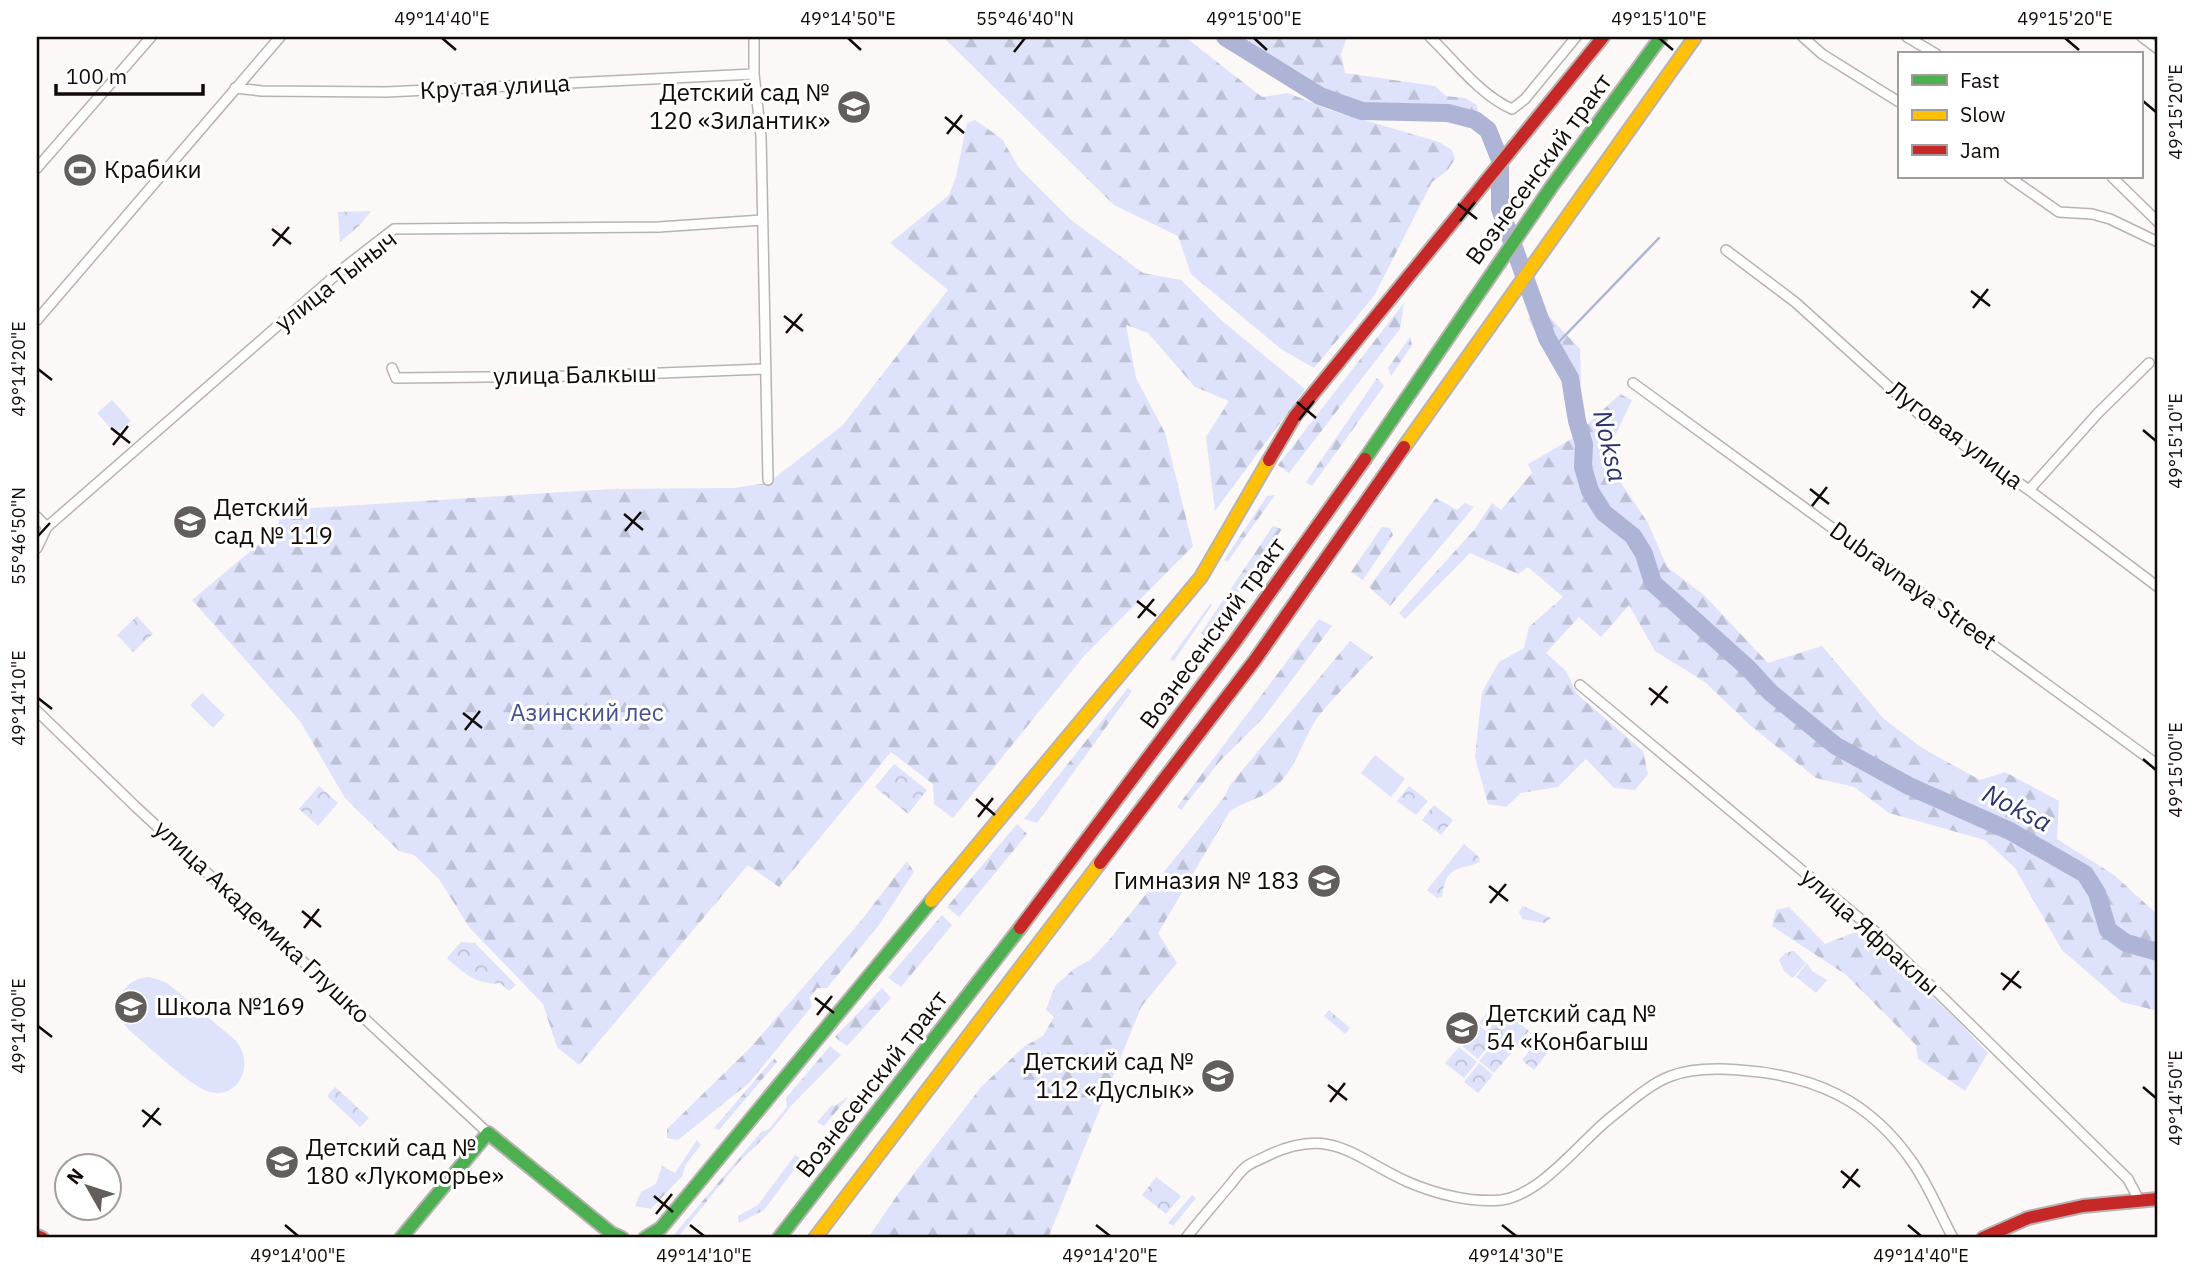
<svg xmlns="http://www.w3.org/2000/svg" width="2195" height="1275" font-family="'IBM Plex Sans',sans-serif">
<defs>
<pattern id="forest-firs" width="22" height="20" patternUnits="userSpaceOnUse" patternTransform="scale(1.75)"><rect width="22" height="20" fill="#dee2fa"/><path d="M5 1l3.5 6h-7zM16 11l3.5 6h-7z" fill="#bdc1d5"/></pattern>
<pattern id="park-crowns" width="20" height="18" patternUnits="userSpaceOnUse" patternTransform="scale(1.75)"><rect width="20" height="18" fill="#dee2fa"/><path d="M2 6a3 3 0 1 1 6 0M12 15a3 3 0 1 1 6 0" fill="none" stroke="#bdc1d5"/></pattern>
</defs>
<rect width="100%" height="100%" fill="#fbf8f7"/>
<!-- green -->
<path fill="#dee2fa" d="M 112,400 L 131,421 L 116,434 L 97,413 Z
M 202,693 L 225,715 L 213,728 L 190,705 Z
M 1375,755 L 1405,779 L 1391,797 L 1361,773 Z
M 1807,963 L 1812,971 L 1827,980 L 1816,993 L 1796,977 Z
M 150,977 L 167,983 L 234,1039 C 257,1062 239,1102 207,1091 C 189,1085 146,1044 129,1030 C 108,1008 121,978 150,977 Z
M 1192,1195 L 1196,1198 L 1173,1226 L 1168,1223 Z"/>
<!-- forest -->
<path fill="url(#forest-firs)" d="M 943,37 L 1185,37 L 1262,97 L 1288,93 L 1330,110 L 1439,142 L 1452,150 L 1455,159 L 1447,171 L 1432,182 L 1374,296 L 1314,368 L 1281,349 L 1191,274 L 1178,236 L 1114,205 Z
M 1244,37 L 1347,37 L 1341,54 L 1345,73 L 1435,86 L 1446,96 L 1465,98 L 1477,105 L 1478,117 L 1454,108 L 1411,109 L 1363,106 L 1323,92 Z
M 975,120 L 1002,139 L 1019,168 L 1071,220 L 1143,273 L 1181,280 L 1221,320 L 1305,389 L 1215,511 L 1206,437 L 1229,401 L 1195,387 L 1148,333 L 1126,325 L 1136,378 L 1165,433 L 1193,546 L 1084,656 L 953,818 L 934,804 L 933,784 L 891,752 L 779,887 L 748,865 L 579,1065 L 557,1047 L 543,1004 L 469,927 L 439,879 L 414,855 L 399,851 L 345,798 L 300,721 L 192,600 L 277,529 L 281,510 L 612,489 L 734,488 L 768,483 L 843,425 L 948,290 L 890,243 L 949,195 L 956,177 L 967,123 Z
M 1404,303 L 1400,329 L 1289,473 L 1278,465 Z
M 1543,310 L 1580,349 L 1581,383 L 1569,386 L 1528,319 Z
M 1410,337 L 1412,345 L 1391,376 L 1388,368 Z
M 1377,378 L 1384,386 L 1312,486 L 1306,482 Z
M 1620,394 L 1632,400 L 1614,438 L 1615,474 L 1648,523 L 1667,567 L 1704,595 L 1768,663 L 1822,646 L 1884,719 L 1922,748 L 1980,780 L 2005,772 L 2059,801 L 2057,839 L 2114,875 L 2158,915 L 2158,1011 L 2122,1002 L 2062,950 L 2015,868 L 1985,840 L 1889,813 L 1854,787 L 1816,778 L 1751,726 L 1705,682 L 1655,651 L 1629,605 L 1601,637 L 1579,617 L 1546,653 L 1566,671 L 1577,694 L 1643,751 L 1648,774 L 1635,790 L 1614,788 L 1586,759 L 1558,787 L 1521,793 L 1506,807 L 1488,804 L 1475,757 L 1482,692 L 1499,662 L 1524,648 L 1529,627 L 1563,597 L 1528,567 L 1518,574 L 1470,553 L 1405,619 L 1399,613 L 1474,530 L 1492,503 L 1501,510 L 1532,473 L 1528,464 L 1573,438 Z
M 1275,495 L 1228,561 L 1224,560 L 1267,496 Z
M 1436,498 L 1457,510 L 1465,503 L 1474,507 L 1390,606 L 1369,587 Z
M 1273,526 L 1282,529 L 1232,602 L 1206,637 L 1201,633 Z
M 1382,527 L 1390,528 L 1393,535 L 1363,580 L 1351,572 Z
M 1211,603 L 1212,605 L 1174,661 L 1170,659 Z
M 1319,619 L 1332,626 L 1264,717 L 1220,761 L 1181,810 L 1177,807 Z
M 1350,641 L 1373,657 C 1355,677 1334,696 1318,717 C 1302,739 1298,766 1276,786 C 1261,800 1246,800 1230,811 L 1158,933 L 1177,963 L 1141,1007 L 1048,1238 L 868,1238 L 898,1194 L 982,1086 L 1025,1046 L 1043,1036 L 1054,1017 L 1046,1010 L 1055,986 L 1075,968 L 1090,960 L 1109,940 L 1225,796 L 1230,785 Z
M 1128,688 L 1132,691 L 1037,823 L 1024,819 Z
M 1017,824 L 1027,834 L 959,917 L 947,907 Z
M 907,861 L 914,872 L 879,925 L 827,988 L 817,988 L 810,998 L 812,1006 L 749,1083 L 678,1140 L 667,1138 L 667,1129 L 751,1047 L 860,922 Z
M 1789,907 L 1825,944 L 1856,932 L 1928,993 L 1959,1022 L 1988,1053 L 1965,1091 L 1918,1059 L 1916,1045 L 1845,974 L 1772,926 L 1776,910 Z
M 942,915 L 952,925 L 901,987 L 888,978 Z
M 882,988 L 891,998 L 847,1046 L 835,1037 Z
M 830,1046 L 841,1055 L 791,1106 L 771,1131 L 737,1164 L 678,1237 L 673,1236 L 761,1132 L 769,1129 L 787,1107 L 786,1098 Z
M 774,1058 L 777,1062 L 719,1130 L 714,1128 Z
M 849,1096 L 824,1126 L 817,1122 L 832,1105 L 835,1106 Z
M 697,1140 L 701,1145 L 686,1164 L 682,1176 L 651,1209 L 635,1206 L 641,1192 L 656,1184 L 662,1166 L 675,1173 Z
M 795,1155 L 802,1159 L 764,1210 L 739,1223 L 738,1216 L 758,1205 Z"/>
<!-- park -->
<path fill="url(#park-crowns)" d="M 371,211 L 359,226 L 340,242 L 338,212 Z
M 137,616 L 153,634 L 133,652 L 117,635 Z
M 894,764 L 927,790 L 908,814 L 875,787 Z
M 319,786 L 338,803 L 318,826 L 299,809 Z
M 1409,786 L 1428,801 L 1416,815 L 1397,801 Z
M 1434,805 L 1453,820 L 1441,835 L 1422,820 Z
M 1464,844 L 1479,857 L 1480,862 C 1458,871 1446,864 1442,897 L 1437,898 L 1427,890 Z
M 1523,906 L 1551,918 L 1544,923 L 1522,919 L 1519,912 Z
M 461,942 L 475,943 L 516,985 L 509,991 L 500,983 C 479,986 461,972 447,958 Z
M 1794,951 L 1806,963 L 1793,978 L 1784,971 L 1779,960 L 1785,953 Z
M 1495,1004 L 1529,1031 L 1513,1050 L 1479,1023 Z
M 1329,1010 L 1350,1028 L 1345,1034 L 1324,1016 Z
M 1479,1025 L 1495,1038 L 1478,1059 L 1462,1046 Z
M 1540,1037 L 1552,1047 L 1534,1070 L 1522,1060 Z
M 1496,1040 L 1512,1052 L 1494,1073 L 1479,1061 Z
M 1459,1047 L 1477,1062 L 1464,1078 L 1445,1063 Z
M 1479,1063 L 1493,1075 L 1478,1093 L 1464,1082 Z
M 335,1087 L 369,1118 L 360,1127 L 327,1096 Z
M 1156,1177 L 1181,1196 L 1166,1214 L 1142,1195 Z"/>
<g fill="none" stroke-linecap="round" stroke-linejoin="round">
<!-- stream -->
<path stroke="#aeb4d5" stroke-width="2.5" d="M 1553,348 L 1659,238"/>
<!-- river -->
<path stroke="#aeb4d5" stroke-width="18" d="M 1225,37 L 1320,96 L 1362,111 L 1448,113 L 1475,120 L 1488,130 L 1500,160 L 1500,209 L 1547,338 L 1570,378 L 1577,421 L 1584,444 L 1583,467 L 1590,491 L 1604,513 L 1633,536 L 1644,554 L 1653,583 L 1749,669 L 1770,692 L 1836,746 L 1909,786 L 2010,831 L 2085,874 L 2097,893 L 2108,930 L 2126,943 L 2158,952"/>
<!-- street casing -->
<g stroke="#b8b3b1" stroke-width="12">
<path id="street" d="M 754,37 L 754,74 L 761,136 L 768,480
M 1430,37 C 1455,61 1480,95 1512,109 L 1525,99 L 1576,37
M 1803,37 L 1822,54 L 1899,102
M 1907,37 L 1936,54
M 2142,37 L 2158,49
M 235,88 L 262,91 L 386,92 L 754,74
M 37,168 L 151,37
M 2009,177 L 2059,212 L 2092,214 L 2110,219 L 2158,242
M 2112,177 L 2158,222
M 1726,250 L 1795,302 L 1918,413 L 2029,490 L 2158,587
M 37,320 L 280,37
M 392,368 L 396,378 L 585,376 L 764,369
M 1633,383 L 2158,765
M 2029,490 L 2098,413 L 2149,363
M 37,517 L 47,527
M 37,548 L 47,527 L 345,267 L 394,229 L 659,227 L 762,220
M 1580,685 L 1877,933 L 2128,1179 L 2139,1200
M 37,711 L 136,807 L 488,1133
M 1186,1238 C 1200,1220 1215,1203 1230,1185 C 1235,1179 1241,1170 1247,1166 C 1254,1161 1264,1158 1271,1154 C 1333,1126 1356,1159 1408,1182 C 1436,1194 1471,1203 1501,1200 C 1541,1195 1580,1142 1610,1118 C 1628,1104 1649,1084 1671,1076 C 1692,1068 1716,1068 1739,1070 C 1814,1075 1870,1100 1913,1163 C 1929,1186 1940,1214 1953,1238"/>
</g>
<!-- fast casing -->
<g stroke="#b8b3b1" stroke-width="16">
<path id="fast" d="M 1365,459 L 1552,186 L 1661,37
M 401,1238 L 488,1133 L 611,1233 L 622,1238
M 645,1238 L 661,1228 L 931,901
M 779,1238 L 1020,928"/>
</g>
<!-- slow casing -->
<g stroke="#b8b3b1" stroke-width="16">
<path id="slow" d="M 1404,447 L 1695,37
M 931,901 L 1201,577 L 1269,460
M 815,1238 L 1100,863"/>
</g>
<!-- jam casing -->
<g stroke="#b8b3b1" stroke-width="16">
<path id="jam" d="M 1269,460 L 1295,416 L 1603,37
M 1100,863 L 1255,660 L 1404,447
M 1020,928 L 1234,643 L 1365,459
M 37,1236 L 42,1238
M 1983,1238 L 2028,1218 L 2083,1206 L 2158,1199"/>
</g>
<!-- street -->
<use href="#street" stroke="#fefefe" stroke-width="9"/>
<!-- fast -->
<use href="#fast" stroke="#4caf50" stroke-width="12"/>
<!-- slow -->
<use href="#slow" stroke="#ffc107" stroke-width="12"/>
<!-- jam -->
<use href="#jam" stroke="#c62828" stroke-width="12"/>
</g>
<!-- ticks -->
<path fill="none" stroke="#110a07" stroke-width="2.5" d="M 442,38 L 456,50M 848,38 L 861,50M 1254,38 L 1267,50M 1659,38 L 1673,50M 2065,38 L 2079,50M 1014,52 L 1025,38M 2143,101 L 2156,112M 945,117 L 964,133M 947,134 L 962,115M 1458,204 L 1477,219M 1460,221 L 1475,202M 272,229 L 291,244M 273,246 L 289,227M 1971,291 L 1990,306M 1973,308 L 1988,289M 784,316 L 803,331M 786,333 L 802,314M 38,369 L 52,380M 1297,402 L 1316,418M 1299,420 L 1314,401M 111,428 L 130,443M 2143,430 L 2156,441M 113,445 L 128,426M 1810,489 L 1829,504M 1812,506 L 1827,487M 624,514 L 643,530M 625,531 L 641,512M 38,536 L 50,523M 1137,601 L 1156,616M 1138,618 L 1154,599M 1649,688 L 1668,703M 38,698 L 52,709M 1651,705 L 1667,686M 463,713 L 482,728M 465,730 L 480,711M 2143,759 L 2156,770M 976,799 L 995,815M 978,817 L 993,798M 1489,886 L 1508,901M 1490,903 L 1506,884M 302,911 L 321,927M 304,928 L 319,909M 2001,973 L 2021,988M 2003,990 L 2019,971M 815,998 L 834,1013M 817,1015 L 832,996M 38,1026 L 52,1037M 1328,1085 L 1347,1100M 2143,1087 L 2156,1098M 1330,1102 L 1345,1083M 142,1110 L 161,1125M 143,1127 L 159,1108M 1841,1171 L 1860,1187M 1843,1188 L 1858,1169M 654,1196 L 673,1212M 656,1214 L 672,1194M 285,1225 L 298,1236M 690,1225 L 704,1236M 1096,1225 L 1110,1236M 1502,1225 L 1516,1236M 1908,1225 L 1921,1236"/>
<!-- icons -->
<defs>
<g id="school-disc" transform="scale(1.75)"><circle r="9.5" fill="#635d5b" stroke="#fff"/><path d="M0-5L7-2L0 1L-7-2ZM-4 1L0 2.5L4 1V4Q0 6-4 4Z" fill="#fff"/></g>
<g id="stadium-disc" transform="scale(1.75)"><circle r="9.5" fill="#635d5b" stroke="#fff"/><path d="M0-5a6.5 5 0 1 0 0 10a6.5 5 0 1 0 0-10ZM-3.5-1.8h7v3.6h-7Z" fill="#fff"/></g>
</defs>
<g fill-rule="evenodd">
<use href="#school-disc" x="854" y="107"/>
<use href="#stadium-disc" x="80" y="170"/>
<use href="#school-disc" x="190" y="522"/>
<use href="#school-disc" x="1324" y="881"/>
<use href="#school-disc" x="131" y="1007"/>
<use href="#school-disc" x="1462" y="1028"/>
<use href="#school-disc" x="1218" y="1076"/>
<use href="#school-disc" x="282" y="1162"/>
</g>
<g text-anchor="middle" stroke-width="6" stroke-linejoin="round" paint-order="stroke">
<!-- street labels -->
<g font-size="24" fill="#110a07" stroke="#fff">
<text transform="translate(495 87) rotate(-3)" y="8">Крутая улица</text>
<text transform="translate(1539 169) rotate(-54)" y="8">Вознесенский тракт</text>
<text transform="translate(336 281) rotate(-38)" y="8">улица Тыныч</text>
<text transform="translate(575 375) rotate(-1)" y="8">улица Балкыш</text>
<text transform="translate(1955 435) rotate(37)" y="8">Луговая улица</text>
<text transform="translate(1913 586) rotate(36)" y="8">Dubravnaya Street</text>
<text transform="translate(1213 633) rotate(-54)" y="8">Вознесенский тракт</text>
<text transform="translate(262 922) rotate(43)" y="8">улица Академика Глушко</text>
<text transform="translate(1870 932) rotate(42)" y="8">улица Яфраклы</text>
<text transform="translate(872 1084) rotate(-52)" y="8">Вознесенский тракт</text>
</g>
<!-- poi labels -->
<g font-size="24" fill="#110a07" stroke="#fff" text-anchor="start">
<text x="830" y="101" text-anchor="end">Детский сад №<tspan x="830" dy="28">120 «Зилантик»</tspan></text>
<text x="104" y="178">Крабики</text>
<text x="214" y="516">Детский<tspan x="214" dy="28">сад № 119</tspan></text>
<text x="1300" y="889" text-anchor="end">Гимназия № 183</text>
<text x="156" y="1015">Школа №169</text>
<text x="1486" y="1022">Детский сад №<tspan x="1486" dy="28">54 «Конбагыш</tspan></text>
<text x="1194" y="1070" text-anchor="end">Детский сад №<tspan x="1194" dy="28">112 «Дуслык»</tspan></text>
<text x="306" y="1156">Детский сад №<tspan x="306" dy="28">180 «Лукоморье»</tspan></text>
</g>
<!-- park labels -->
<g font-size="24" fill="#48528f" stroke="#fff">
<text x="587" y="721">Азинский лес</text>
</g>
<!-- water labels -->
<g font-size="26" font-style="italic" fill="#2d336d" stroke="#fff">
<text transform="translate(1610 446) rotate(77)" y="9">Noksa</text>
<text transform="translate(2017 808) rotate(27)" y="9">Noksa</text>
</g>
</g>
<!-- border -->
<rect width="2195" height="1275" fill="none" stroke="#ffffff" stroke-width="77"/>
<!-- legend -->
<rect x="1898" y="52" width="245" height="126" fill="#ffffff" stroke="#a09d9c" stroke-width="2"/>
<rect x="1912" y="75" width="35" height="10" fill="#4caf50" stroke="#a09d9c" stroke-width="2"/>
<text x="1960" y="88" font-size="21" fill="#110a07">Fast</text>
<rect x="1912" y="110" width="35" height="10" fill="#ffc107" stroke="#a09d9c" stroke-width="2"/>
<text x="1960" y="122" font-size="21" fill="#110a07">Slow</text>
<rect x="1912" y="145" width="35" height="10" fill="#c62828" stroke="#a09d9c" stroke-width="2"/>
<text x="1960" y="158" font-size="21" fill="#110a07">Jam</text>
<!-- north arrow -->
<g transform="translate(88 1187) rotate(309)"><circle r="33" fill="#ffffff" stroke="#a09d9c" stroke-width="2"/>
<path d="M0-5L12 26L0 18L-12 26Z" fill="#635d5b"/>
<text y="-10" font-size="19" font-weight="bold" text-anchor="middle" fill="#110a07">N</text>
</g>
<!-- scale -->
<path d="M56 84v10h147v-10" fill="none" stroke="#110a07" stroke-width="3.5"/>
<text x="66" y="84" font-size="21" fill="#110a07" stroke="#ffffff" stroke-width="5" paint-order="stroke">100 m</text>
<rect x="38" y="38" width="2118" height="1198" fill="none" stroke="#110a07" stroke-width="2.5"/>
<g font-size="18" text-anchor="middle" fill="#110a07">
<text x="442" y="25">49°14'40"E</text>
<text x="848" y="25">49°14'50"E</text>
<text x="1025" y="25">55°46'40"N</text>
<text x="1254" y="25">49°15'00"E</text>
<text x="1659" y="25">49°15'10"E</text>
<text x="2065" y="25">49°15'20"E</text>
<text transform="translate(2176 112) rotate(-90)" y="6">49°15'20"E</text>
<text transform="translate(19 369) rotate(-90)" y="6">49°14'20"E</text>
<text transform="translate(2176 441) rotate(-90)" y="6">49°15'10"E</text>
<text transform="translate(19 536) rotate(-90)" y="6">55°46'50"N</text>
<text transform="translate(19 698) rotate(-90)" y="6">49°14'10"E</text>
<text transform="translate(2176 770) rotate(-90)" y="6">49°15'00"E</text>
<text transform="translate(19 1026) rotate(-90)" y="6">49°14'00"E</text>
<text transform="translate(2176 1098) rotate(-90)" y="6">49°14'50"E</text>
<text x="298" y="1262">49°14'00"E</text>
<text x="704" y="1262">49°14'10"E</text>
<text x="1110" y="1262">49°14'20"E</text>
<text x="1516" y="1262">49°14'30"E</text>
<text x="1921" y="1262">49°14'40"E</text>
</g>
</svg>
